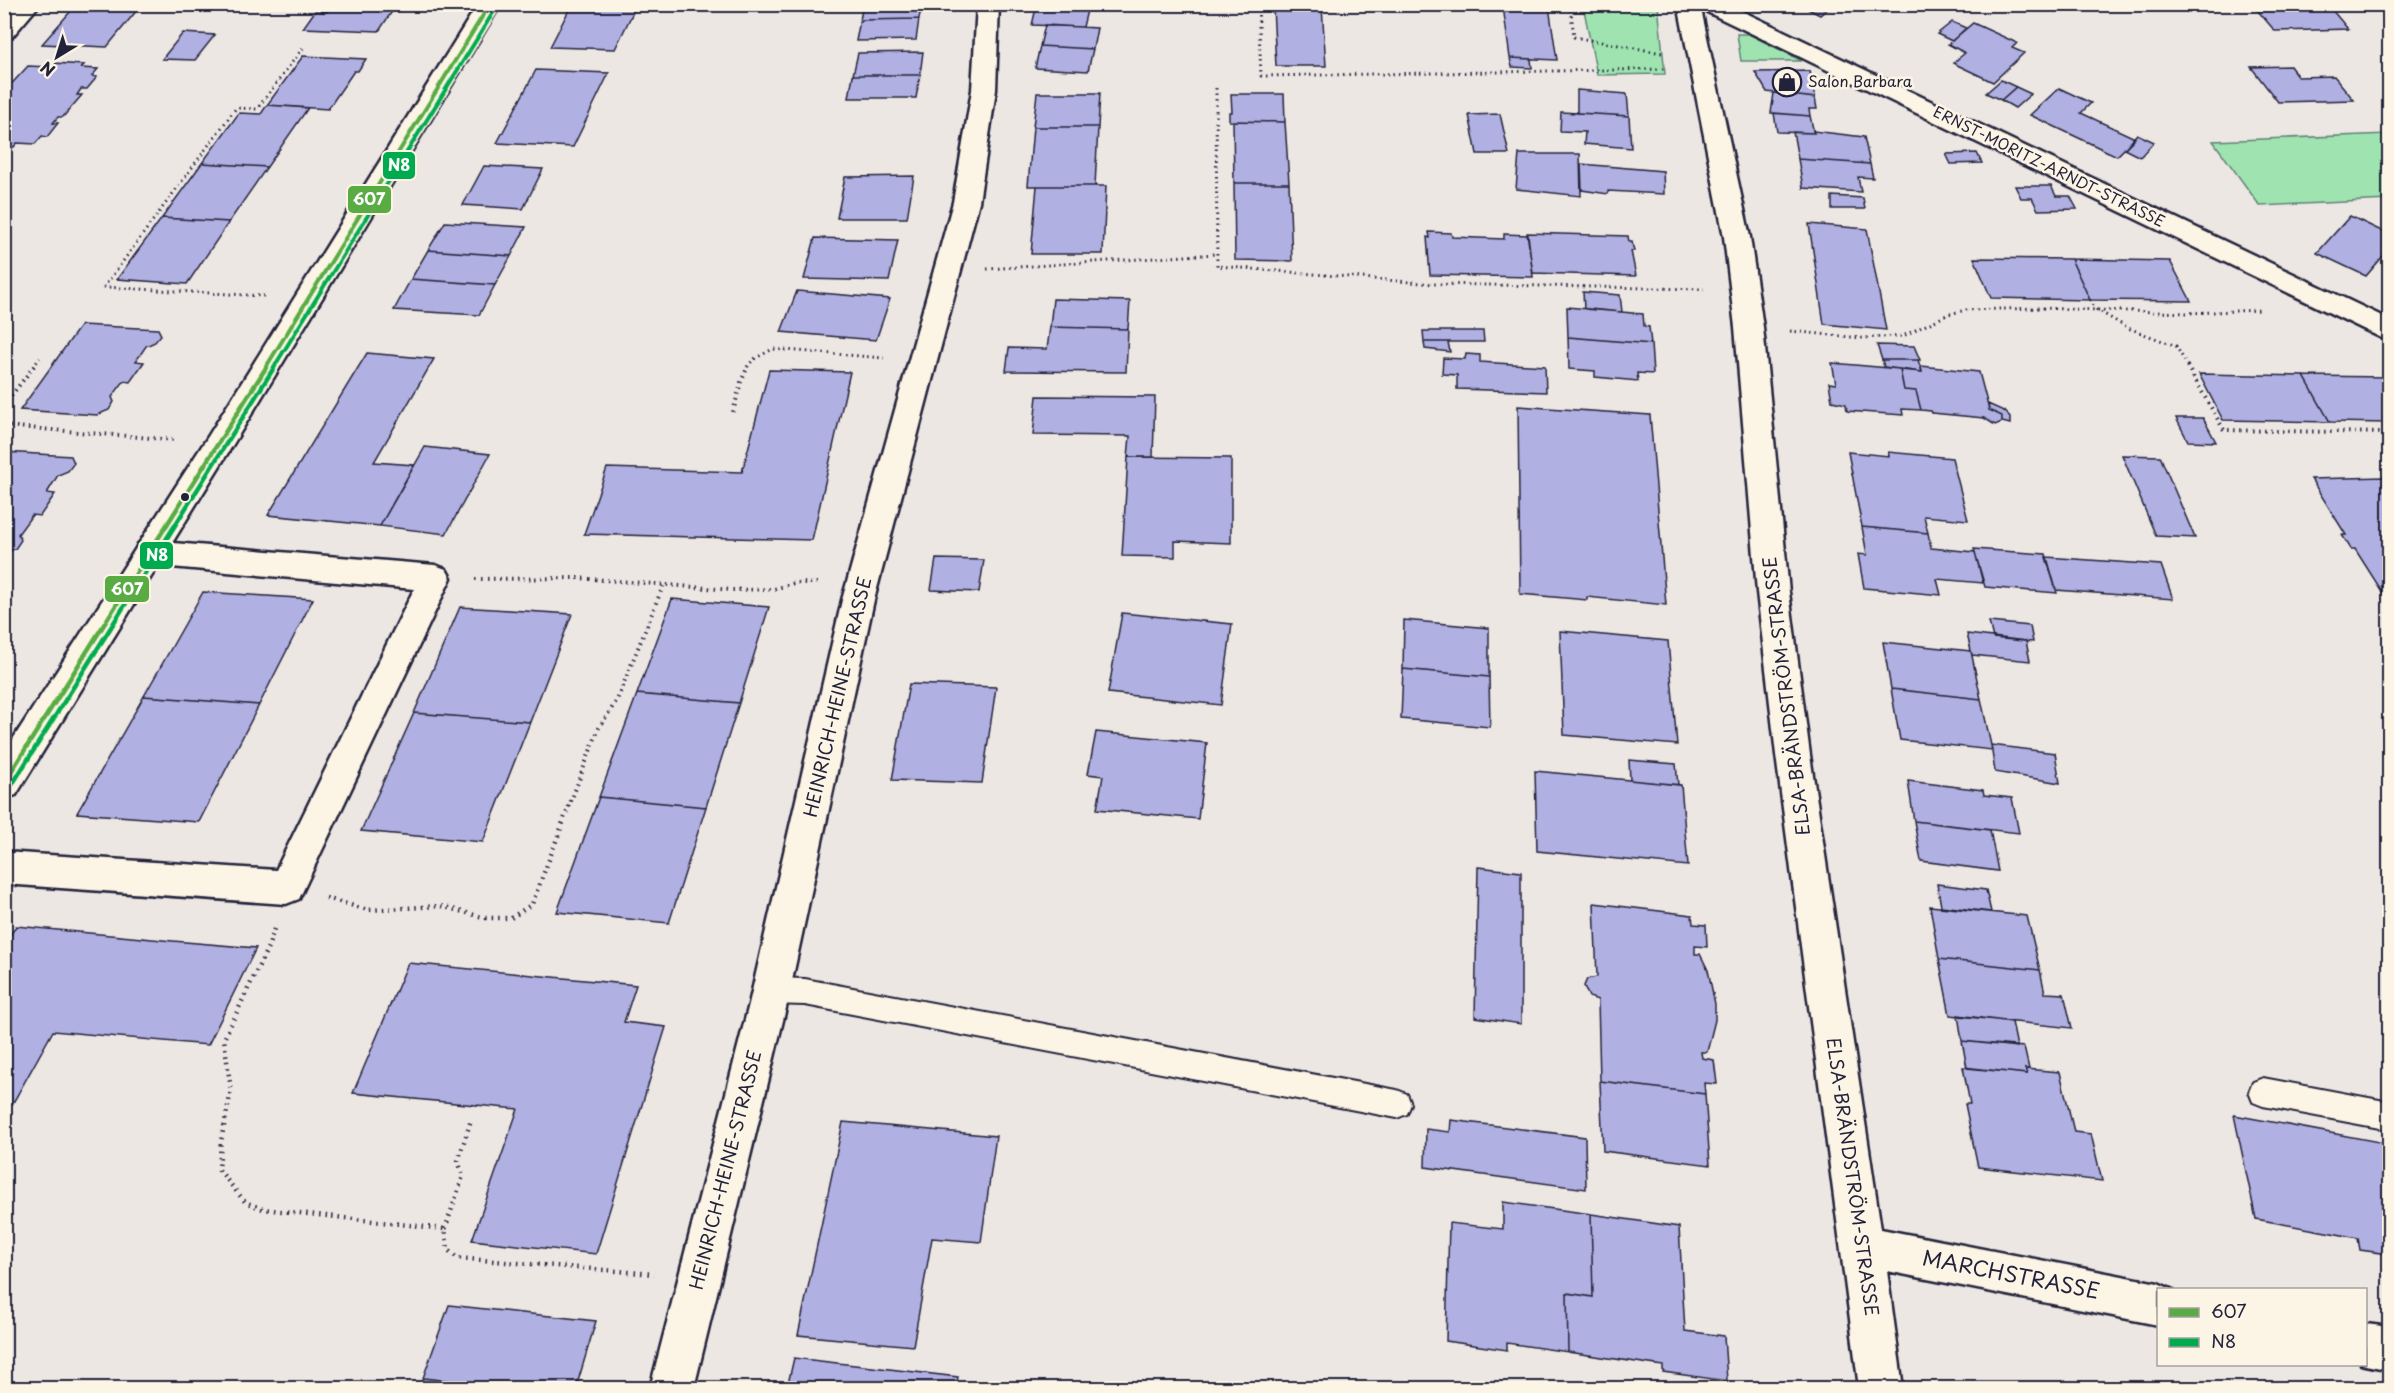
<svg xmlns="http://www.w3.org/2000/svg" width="2394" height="1393" font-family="'Playpen Sans',sans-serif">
<rect width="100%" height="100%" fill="#ede7e4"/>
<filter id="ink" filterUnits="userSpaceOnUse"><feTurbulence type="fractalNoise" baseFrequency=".0167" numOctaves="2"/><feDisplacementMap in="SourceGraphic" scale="12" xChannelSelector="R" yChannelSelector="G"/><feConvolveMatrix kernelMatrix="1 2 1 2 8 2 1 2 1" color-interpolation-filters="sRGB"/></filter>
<g filter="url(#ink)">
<!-- green -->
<path fill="#9fe4b0" stroke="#608376" stroke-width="1.5" d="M 1583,5 L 1658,5 L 1665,74 L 1597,75 Z
M 1749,34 L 1802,61 L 1741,61 L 1737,34 Z
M 2389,134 L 2389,200 L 2260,206 L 2213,141 Z"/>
<!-- building -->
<path fill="#b0b0e2" stroke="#22223b" stroke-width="1.5" d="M 77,4 L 142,4 L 107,47 L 42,44 Z
M 332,4 L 397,4 L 379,31 L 303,28 L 315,11 L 327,12 Z
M 572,4 L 637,4 L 615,49 L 550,47 Z
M 863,4 L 922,4 L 919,19 L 860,20 Z
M 1037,4 L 1088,6 L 1083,27 L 1032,25 Z
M 1273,4 L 1322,4 L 1322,7 L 1273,7 Z
M 1798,4 L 1833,4 L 1820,15 Z
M 2252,4 L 2327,4 L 2348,29 L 2275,31 Z
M 1503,6 L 1549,7 L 1557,60 L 1510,58 Z
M 1273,7 L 1322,7 L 1326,66 L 1276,66 Z
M 919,19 L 916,40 L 856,41 L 860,20 Z
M 1952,22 L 1966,28 L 1952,41 L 1937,34 Z
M 1973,23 L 2017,43 L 2012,48 L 2024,53 L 1993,82 L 1953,63 L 1965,53 L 1948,44 Z
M 1045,25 L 1097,28 L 1093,49 L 1040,46 Z
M 183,33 L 215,35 L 195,60 L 162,59 Z
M 1040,46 L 1093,49 L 1088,71 L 1035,68 Z
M 923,52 L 920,75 L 853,75 L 858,53 Z
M 303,56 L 366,59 L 358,71 L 354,71 L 328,109 L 267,105 Z
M 1510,58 L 1531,59 L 1532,68 L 1512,67 Z
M 53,63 L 84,65 L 81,68 L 98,69 L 92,76 L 97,77 L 87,89 L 81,89 L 77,95 L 82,95 L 63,117 L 58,117 L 53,123 L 58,123 L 47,137 L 42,136 L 35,144 L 17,143 L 14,147 L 4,147 L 4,92 L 28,66 L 50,67 Z
M 2290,66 L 2298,77 L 2334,76 L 2354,100 L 2278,102 L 2251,67 Z
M 536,70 L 609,73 L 573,147 L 497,143 Z
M 1810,71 L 1815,98 L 1767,92 L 1755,72 Z
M 853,75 L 920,75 L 916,98 L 849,98 Z
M 2001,80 L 2016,87 L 2001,100 L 1986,93 Z
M 2016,87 L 2031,94 L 2015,108 L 2001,100 Z
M 2059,88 L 2091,103 L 2081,113 L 2135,138 L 2117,156 L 2030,115 Z
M 1577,90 L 1627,94 L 1629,116 L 1577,113 Z
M 1037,93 L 1100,93 L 1098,127 L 1033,127 Z
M 1774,93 L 1815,98 L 1817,109 L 1809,109 L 1810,116 L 1771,113 Z
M 1231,94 L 1284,94 L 1285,122 L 1229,121 L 1229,112 L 1232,112 Z
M 267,105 L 308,108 L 267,167 L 202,163 L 239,113 L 261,114 Z
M 1561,112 L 1629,116 L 1631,148 L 1584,144 L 1585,132 L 1560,131 Z
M 1774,113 L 1810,116 L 1814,133 L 1777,132 Z
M 1500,114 L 1509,154 L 1477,154 L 1469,115 Z
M 1233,121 L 1285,122 L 1289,183 L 1234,183 Z
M 1033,127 L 1098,127 L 1095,186 L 1028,186 Z
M 1813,131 L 1864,137 L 1870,164 L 1798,159 L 1793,132 L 1814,133 Z
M 2137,134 L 2154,142 L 2140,157 L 2124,149 Z
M 1977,153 L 1982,163 L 1951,164 L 1946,154 Z
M 1519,154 L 1580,154 L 1581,196 L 1516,189 Z
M 1798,159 L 1870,164 L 1873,178 L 1858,177 L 1861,192 L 1803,188 Z
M 202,163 L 267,167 L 229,222 L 162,218 Z
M 1581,164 L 1663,171 L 1664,194 L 1608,191 L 1608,194 L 1582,190 Z
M 484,166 L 543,169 L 523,209 L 463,205 Z
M 914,176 L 907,218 L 837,218 L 845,177 Z
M 1234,183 L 1289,183 L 1292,261 L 1235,260 Z
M 1037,186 L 1106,186 L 1103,254 L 1031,254 Z
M 2015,186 L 2051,186 L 2056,196 L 2070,196 L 2077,209 L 2038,210 L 2032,198 L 2021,198 Z
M 1832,196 L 1863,198 L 1865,209 L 1832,209 Z
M 2350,216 L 2390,235 L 2390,248 L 2366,276 L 2317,253 Z
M 162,218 L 229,222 L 187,284 L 117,279 Z
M 445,222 L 526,227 L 511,256 L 428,250 Z
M 1809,224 L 1867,229 L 1886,330 L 1824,324 Z
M 1429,232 L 1451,233 L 1452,237 L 1504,239 L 1504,234 L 1528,235 L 1533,277 L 1430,275 L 1427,237 L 1430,238 Z
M 1527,233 L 1628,236 L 1629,242 L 1632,242 L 1634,251 L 1631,251 L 1636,276 L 1533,273 Z
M 815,238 L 898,240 L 889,281 L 804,279 Z
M 428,250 L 511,256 L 495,285 L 411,279 Z
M 1974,258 L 2071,259 L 2090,300 L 1991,298 Z
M 2071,259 L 2170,261 L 2191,301 L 2090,300 Z
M 411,279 L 495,285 L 479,315 L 394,310 Z
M 797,291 L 890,299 L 876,340 L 781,332 Z
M 1583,292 L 1620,295 L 1622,312 L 1584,309 Z
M 1053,299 L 1130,301 L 1128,329 L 1050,327 Z
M 1567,307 L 1643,314 L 1644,326 L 1649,327 L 1651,344 L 1568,337 Z
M 81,325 L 158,329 L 161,335 L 155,342 L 146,346 L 136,361 L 144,362 L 130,382 L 124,381 L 112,397 L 114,402 L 109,410 L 97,415 L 20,410 Z
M 1050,327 L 1128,329 L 1126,372 L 1006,371 L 1009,348 L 1047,349 Z
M 1423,331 L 1483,331 L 1484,342 L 1424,342 Z
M 1568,337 L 1651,344 L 1653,374 L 1637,373 L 1638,381 L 1595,377 L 1595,371 L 1569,369 Z
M 1424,342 L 1448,342 L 1450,352 L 1425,349 Z
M 1877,345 L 1914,346 L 1920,360 L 1882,360 Z
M 367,353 L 434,359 L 374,462 L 414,465 L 380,526 L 268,515 Z
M 1466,354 L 1480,355 L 1480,362 L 1545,366 L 1546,392 L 1457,389 L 1457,375 L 1442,374 L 1443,358 L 1465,359 Z
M 1882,360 L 1918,360 L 1922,372 L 1884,367 Z
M 1832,363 L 1900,369 L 1904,390 L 1916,391 L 1921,410 L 1902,409 L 1903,415 L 1847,411 L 1846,404 L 1832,401 L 1829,383 L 1836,384 Z
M 1921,366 L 1979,372 L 1989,410 L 2002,416 L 2002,422 L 1995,425 L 1984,418 L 1932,413 L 1931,411 L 1921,410 L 1916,391 L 1904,390 L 1900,370 L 1922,372 Z
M 769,370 L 850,372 L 812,540 L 584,534 L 607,468 L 742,472 Z
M 2199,374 L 2304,376 L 2330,422 L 2223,420 Z
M 2304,376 L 2390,377 L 2390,423 L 2330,422 Z
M 1037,396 L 1155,397 L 1153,457 L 1128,457 L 1130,436 L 1033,435 Z
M 1988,404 L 2006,412 L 2010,418 L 2010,424 L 2002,422 L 2002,416 L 1989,410 Z
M 1518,406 L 1650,415 L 1666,605 L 1587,597 L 1587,600 L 1520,594 Z
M 2176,418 L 2203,418 L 2216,442 L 2188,441 Z
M 425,447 L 490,454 L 446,534 L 380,526 Z
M 4,452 L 71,456 L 74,463 L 68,471 L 58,475 L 47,493 L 55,494 L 40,516 L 32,515 L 18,534 L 21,540 L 15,549 L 4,553 Z
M 1848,452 L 1889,456 L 1888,452 L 1952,458 L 1968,520 L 1924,516 L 1928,533 L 1862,527 Z
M 2122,455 L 2160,456 L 2195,538 L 2156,536 Z
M 1128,457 L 1231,458 L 1231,543 L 1175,541 L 1175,557 L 1122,556 Z
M 2384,477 L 2390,486 L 2390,604 L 2355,549 L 2351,549 L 2342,535 L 2346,535 L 2311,479 Z
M 1862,527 L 1928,533 L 1931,548 L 1975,552 L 1983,583 L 1937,579 L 1941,595 L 1864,588 L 1858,554 L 1867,555 Z
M 1974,549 L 2046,554 L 2057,593 L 1985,587 Z
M 2046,557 L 2161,565 L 2173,599 L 2056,590 Z
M 936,559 L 984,560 L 979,592 L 931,590 Z
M 203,592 L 313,599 L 259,705 L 144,696 Z
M 672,599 L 769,607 L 739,703 L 637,694 Z
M 460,607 L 572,614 L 530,722 L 414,713 Z
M 1122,613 L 1232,624 L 1221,705 L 1108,693 Z
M 1404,620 L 1489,628 L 1489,677 L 1403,669 Z
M 1989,622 L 2030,626 L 2033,642 L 1993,638 Z
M 1560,631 L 1668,641 L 1677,745 L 1564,735 Z
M 1967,634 L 2026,641 L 2030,661 L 1972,655 Z
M 1883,642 L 1971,651 L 1981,699 L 1891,689 Z
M 1403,669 L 1489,677 L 1490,727 L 1401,719 Z
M 909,684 L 996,687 L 982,783 L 892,780 Z
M 1891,689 L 1981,699 L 1992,750 L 1900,740 Z
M 637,694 L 739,703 L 706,807 L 599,797 Z
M 144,696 L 259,705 L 199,822 L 77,813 Z
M 414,713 L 530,722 L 483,842 L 361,831 Z
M 1096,732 L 1207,743 L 1198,819 L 1097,809 L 1103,776 L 1088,774 Z
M 1991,745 L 2055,753 L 2060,783 L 1995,772 Z
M 1629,760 L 1676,764 L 1678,785 L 1630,780 Z
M 1535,771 L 1681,785 L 1688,866 L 1537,851 Z
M 1908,781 L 1983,790 L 1984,795 L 2012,798 L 2019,833 L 1914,821 Z
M 599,797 L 706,807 L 669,923 L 557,912 Z
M 1914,821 L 1990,830 L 1998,871 L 1921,861 Z
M 1478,867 L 1521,872 L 1521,1024 L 1475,1017 Z
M 1937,884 L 1986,890 L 1991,912 L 1941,906 Z
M 1594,903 L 1692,915 L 1693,924 L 1706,925 L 1707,947 L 1695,946 L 1695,954 L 1700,954 L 1708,970 L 1715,1004 L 1715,1020 L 1707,1052 L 1701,1052 L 1702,1058 L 1714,1060 L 1717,1084 L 1704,1083 L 1705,1094 L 1600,1081 L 1598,1000 L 1589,997 L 1584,986 L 1587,979 L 1597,977 Z
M 1930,906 L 2027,916 L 2040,970 L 1939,959 Z
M 16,926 L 173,941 L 256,948 L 208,1045 L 53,1031 L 4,1119 L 4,945 Z
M 1939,959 L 2040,970 L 2045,993 L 2064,994 L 2072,1028 L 1950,1015 Z
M 408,963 L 636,985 L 624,1022 L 666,1027 L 596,1254 L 472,1240 L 518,1109 L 353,1093 Z
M 1958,1015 L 2012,1022 L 2017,1047 L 1962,1041 Z
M 1962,1041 L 2024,1047 L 2029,1069 L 2025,1069 L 2027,1074 L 1967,1068 Z
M 1963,1067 L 2027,1074 L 2025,1069 L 2060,1072 L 2074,1132 L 2091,1134 L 2102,1181 L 1978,1167 L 1965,1104 L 1970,1104 Z
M 1600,1081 L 1705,1094 L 1710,1165 L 1603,1151 Z
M 2234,1115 L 2390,1144 L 2390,1244 L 2387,1243 L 2389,1254 L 2360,1250 L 2358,1238 L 2256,1219 Z
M 1451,1120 L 1585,1137 L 1586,1189 L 1425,1167 L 1426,1129 L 1450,1132 Z
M 843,1122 L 996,1136 L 981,1242 L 932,1238 L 913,1346 L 798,1335 Z
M 1503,1202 L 1591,1214 L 1593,1297 L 1567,1293 L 1568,1352 L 1507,1343 L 1507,1350 L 1446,1341 L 1449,1223 L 1503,1229 Z
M 1591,1214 L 1679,1227 L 1685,1331 L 1724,1336 L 1727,1381 L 1663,1372 L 1663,1366 L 1568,1352 L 1567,1293 L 1593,1297 Z
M 449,1305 L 596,1321 L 576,1388 L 517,1388 L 423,1378 Z
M 794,1358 L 958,1377 L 956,1388 L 787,1388 Z
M 423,1378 L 517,1388 L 420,1388 Z"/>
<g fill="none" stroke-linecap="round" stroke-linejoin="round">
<!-- service casing -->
<g stroke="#22223b" stroke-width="4">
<path id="service" d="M 770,978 L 805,979 L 1397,1090 L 1407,1094 L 1411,1104 L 1407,1114 L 1397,1118 L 805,1005 L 770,1004 L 760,1000 L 756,991 L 760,982 Z
M 2263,1078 L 2390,1102 L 2390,1130 L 2263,1106 L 2253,1102 L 2249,1092 L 2253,1082 Z"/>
</g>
<!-- minor casing -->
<g stroke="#22223b" stroke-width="5">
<path id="minor" d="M 16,4 L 40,4 L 12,37 L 4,39 L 4,18 Z
M 977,4 L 999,4 L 996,90 L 979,202 L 874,600 L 787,1004 L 694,1388 L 650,1388 L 749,1004 L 842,600 L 953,202 L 972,90 Z
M 1678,4 L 1727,4 L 2390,320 L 2390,342 L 1701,9 L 1750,237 L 1763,327 L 1789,592 L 1810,755 L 1881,1229 L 2158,1283 L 2173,1290 L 2158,1290 L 2158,1325 L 1887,1271 L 1903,1388 L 1859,1388 L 1776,755 L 1757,592 L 1735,327 L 1724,237 Z
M 149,541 L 435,565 L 446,569 L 451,578 L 299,899 L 286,904 L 4,884 L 4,852 L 276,870 L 414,589 L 149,565 L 138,562 L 134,553 L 138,544 Z
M 2366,1324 L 2390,1327 L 2390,1370 L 2361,1364 L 2366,1364 Z"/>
</g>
<!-- tertiary casing -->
<g stroke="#22223b" stroke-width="5">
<path id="tertiary" d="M 478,4 L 501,4 L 229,451 L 16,795 L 4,799 L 4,753 L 209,435 Z"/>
</g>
<!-- path-far2 -->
<path stroke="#22223b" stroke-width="3" stroke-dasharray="1.5 4" stroke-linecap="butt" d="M 1258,4 L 1261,76 L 1666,69
M 1570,4 L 1574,37 L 1662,53
M 1216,88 L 1217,266 L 1434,284 L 1704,289
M 987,269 L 1216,254
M 264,296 L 104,287 L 236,108 L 257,109 L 303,48
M 2090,300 L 2097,310 L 2128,328 L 2176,346 L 2188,367
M 1790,331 L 1861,338 L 1903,336 L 1949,314 L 1966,310 L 2040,308 L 2188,313 L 2262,310
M 33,367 L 40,358
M 747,367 L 754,359 L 773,349 L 884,358"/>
<!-- path-far1 -->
<path stroke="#22223b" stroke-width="4" stroke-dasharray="1.5 4.5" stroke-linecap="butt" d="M 2187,366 L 2224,430 L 2390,433
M 4,405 L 34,366
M 733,412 L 741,382 L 748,366
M 2386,423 L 2390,430
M 4,426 L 176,440
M 475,579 L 579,578 L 732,590 L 774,589 L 795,583 L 820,583
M 562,824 L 599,728 L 617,700 L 663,586"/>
<!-- path -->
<path stroke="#22223b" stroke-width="4.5" stroke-dasharray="1.5 5" stroke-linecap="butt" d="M 326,898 L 368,910 L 441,906 L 486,918 L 511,918 L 532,904 L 563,823
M 274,929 L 269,945 L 224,1039 L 231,1091 L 221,1141 L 219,1170 L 245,1202 L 263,1209 L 445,1229 L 448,1250 L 457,1258 L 654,1274
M 445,1229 L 463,1176 L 458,1161 L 471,1120"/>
<!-- service -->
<use href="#service" fill="#fcf5e5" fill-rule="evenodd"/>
<!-- minor -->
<use href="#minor" fill="#fcf5e5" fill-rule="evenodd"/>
<!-- tertiary -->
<use href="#tertiary" fill="#fcf5e5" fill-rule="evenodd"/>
<!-- bus-1-far1 casing -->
<g stroke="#fcf5e5" stroke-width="8">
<path id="bus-1-far1" d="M 266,367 L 490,4"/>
</g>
<!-- bus-1 casing -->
<g stroke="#fcf5e5" stroke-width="9">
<path id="bus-1" d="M 4,783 L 267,366"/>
</g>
<!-- bus-2-far1 casing -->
<g stroke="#fcf5e5" stroke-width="8">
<path id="bus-2-far1" d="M 274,367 L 496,8"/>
</g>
<!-- bus-2 casing -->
<g stroke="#fcf5e5" stroke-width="9">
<path id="bus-2" d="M 10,788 L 275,366"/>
</g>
<!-- bus-1-far1 -->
<use href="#bus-1-far1" stroke="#58ac43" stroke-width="4"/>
<!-- bus-1 -->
<use href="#bus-1" stroke="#58ac43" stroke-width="4.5"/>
<!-- bus-2-far1 -->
<use href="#bus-2-far1" stroke="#00ab4f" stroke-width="4"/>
<!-- bus-2 -->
<use href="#bus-2" stroke="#00ab4f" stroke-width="4.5"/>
</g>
</g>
<!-- icons -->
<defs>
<g id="shop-ring" transform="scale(1.5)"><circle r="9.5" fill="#fcf5e5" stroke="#22223b" stroke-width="1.5"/><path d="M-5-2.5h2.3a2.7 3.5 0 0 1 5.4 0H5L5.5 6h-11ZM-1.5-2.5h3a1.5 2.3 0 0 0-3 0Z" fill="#22223b"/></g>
</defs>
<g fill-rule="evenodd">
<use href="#shop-ring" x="1787" y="82"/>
</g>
<!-- markers -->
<circle fill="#22223b" stroke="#fcf5e5" stroke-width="2" cx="185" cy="497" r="5"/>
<g text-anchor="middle" stroke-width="5" stroke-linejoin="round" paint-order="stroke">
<!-- far-poi labels -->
<g font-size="15" fill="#22223b" stroke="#fcf5e5" text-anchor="start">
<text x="1808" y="87">Salon Barbara</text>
</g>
<!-- far-street labels -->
<g font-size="15" fill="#22223b" stroke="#fcf5e5">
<text transform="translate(2049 167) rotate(26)" y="5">ERNST-MORITZ-ARNDT-STRASSE</text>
</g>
<!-- street labels -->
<g font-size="18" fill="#22223b" stroke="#fcf5e5">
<text transform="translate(1787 696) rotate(-97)" y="6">ELSA-BRÄNDSTRÖM-STRASSE</text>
<text transform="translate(838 697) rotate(-77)" y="6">HEINRICH-HEINE-STRASSE</text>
<text transform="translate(726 1170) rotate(-76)" y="6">HEINRICH-HEINE-STRASSE</text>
<text transform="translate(1852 1177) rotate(82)" y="6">ELSA-BRÄNDSTRÖM-STRASSE</text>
</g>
<!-- near-street labels -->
<g font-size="21" fill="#22223b" stroke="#fcf5e5">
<text transform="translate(2011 1275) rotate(11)" y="7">MARCHSTRASSE</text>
</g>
</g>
<g stroke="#fcf5e5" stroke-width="2">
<rect x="382" y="151" width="34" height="29" rx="6" fill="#00ab4f"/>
<rect x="347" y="185" width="45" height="29" rx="6" fill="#58ac43"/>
<rect x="139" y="541" width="35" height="29" rx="6" fill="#00ab4f"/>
<rect x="104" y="575" width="46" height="28" rx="6" fill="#58ac43"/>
</g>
<g font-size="16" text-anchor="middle" font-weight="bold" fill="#fff">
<text x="399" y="171">N8</text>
<text x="369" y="205">607</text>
<text x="157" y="561">N8</text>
<text x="127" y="595">607</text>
</g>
<!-- margin -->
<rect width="2394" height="1393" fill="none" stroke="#fcf5e5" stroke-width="24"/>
<rect x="12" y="12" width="2370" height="1369" fill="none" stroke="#22223b" stroke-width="2" filter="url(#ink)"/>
<!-- legend -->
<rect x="2157" y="1288" width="210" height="78" fill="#fcf5e5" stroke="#a5a1a1" stroke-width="1.5"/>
<rect x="2169" y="1308" width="30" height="9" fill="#58ac43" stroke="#a5a1a1" stroke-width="1.5"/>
<text x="2211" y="1318" font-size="18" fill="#22223b">607</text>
<rect x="2169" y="1338" width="30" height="9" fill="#00ab4f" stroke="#a5a1a1" stroke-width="1.5"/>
<text x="2211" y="1348" font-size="18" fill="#22223b">N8</text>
<!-- north arrow -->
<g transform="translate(57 57) rotate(218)" stroke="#fcf5e5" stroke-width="4.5" paint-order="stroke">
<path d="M0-4.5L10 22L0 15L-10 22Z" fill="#22223b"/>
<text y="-9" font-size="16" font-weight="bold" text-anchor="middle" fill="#22223b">N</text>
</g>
</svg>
